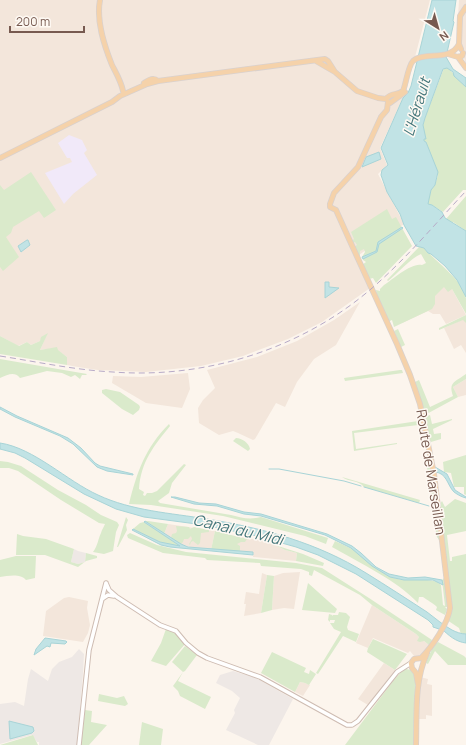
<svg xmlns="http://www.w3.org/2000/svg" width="466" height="745" font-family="Manrope,sans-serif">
<rect width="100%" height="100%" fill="#fcf5ed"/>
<!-- residential -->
<path fill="#f3e6db" d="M 0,0 L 430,0 L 406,91 L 380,148 L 387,165 L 378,174 L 404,224 L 356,257 L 370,288 L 322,322 L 288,339 L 243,356 L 201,366 L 146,372 L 98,370 L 78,367 L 67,365 L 67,357 L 57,350 L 57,348 L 40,350 L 47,334 L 40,341 L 31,345 L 27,342 L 18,346 L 0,336 Z
M 459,0 L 466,0 L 466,65 L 463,55 L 463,50 L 457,35 Z
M 437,280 L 452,289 L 466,315 L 446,324 L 440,314 L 433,314 L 428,311 L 402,323 Z
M 360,302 L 336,345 L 314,359 L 297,382 L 285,407 L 276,403 L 255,439 L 253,440 L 238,433 L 233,431 L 219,435 L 199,423 L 198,408 L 203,400 L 215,388 L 207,370 L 257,357 L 297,341 L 334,320 Z
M 466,318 L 466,353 L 461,345 L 454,349 L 444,328 Z
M 188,373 L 190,389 L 182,408 L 146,403 L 112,383 L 113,376 L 141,377 Z
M 466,379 L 466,395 L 458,397 L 453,387 Z
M 168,524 L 215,531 L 211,550 L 193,548 L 181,544 L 164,534 Z
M 237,536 L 259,540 L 275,545 L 285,550 L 297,553 L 296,561 L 253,557 L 253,552 L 235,551 Z
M 300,572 L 294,609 L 284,608 L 272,610 L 274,576 L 283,573 Z
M 262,573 L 267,575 L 261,613 L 244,616 L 246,604 L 244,604 L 246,592 L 259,594 Z
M 69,597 L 88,601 L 87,608 L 90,625 L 88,633 L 83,642 L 43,636 L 46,611 L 64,598 Z
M 372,605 L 416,634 L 419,637 L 418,641 L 424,641 L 429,645 L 422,654 L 419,656 L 414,656 L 410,651 L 408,653 L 373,638 L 368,648 L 356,643 Z
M 384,663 L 395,670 L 368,705 L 358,699 Z
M 420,677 L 428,679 L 427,684 L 432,685 L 432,716 L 426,715 L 426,719 L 418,719 Z
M 300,682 L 305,683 L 310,685 L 303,696 L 295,692 Z"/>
<!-- industrial -->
<path fill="#eee8e5" d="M 74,549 L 78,551 L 86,553 L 85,562 L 78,564 L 71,562 Z
M 79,649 L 84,654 L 83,673 L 77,745 L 39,745 L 39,742 L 37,742 L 32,735 L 0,744 L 0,704 L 15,702 L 24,706 L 28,679 L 31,669 L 48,681 L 52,669 L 59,662 L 72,657 Z
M 233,671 L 256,678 L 293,699 L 269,745 L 258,745 L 226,730 L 235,713 L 234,710 L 240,698 L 232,691 L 216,683 L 220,675 Z"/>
<!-- education -->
<path fill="#f1e9f9" d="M 69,135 L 82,140 L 87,150 L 84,153 L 97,175 L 73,194 L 64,204 L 45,173 L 72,162 L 70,158 L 67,158 L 58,143 Z"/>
<!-- green -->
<path fill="#daeacb" d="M 444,68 L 448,68 L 466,87 L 466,190 L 463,190 L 443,212 L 432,205 L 427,204 L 431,190 L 435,185 L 438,175 L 426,142 L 424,141 L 423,125 L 425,118 Z
M 31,172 L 56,210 L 44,218 L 39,211 L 13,227 L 11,233 L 6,237 L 19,257 L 3,271 L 0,267 L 0,185 L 4,190 Z
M 466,196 L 466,231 L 453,222 L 452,223 L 446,219 Z
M 387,209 L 392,219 L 396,217 L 412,246 L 376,283 L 373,278 L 369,279 L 362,265 L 366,262 L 363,260 L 362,257 L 365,252 L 364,249 L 360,251 L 360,256 L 359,257 L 354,247 L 357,245 L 355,242 L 353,243 L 352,241 L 354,239 L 351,232 Z
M 419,247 L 424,248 L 428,253 L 430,254 C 441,266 463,281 466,298 C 466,303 466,309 466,314 L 452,289 L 448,292 L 444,287 L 435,296 L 435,304 L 432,309 L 394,327 L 392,320 L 388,322 L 377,298 L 376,290 L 380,291 L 380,289 L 384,285 C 393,279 412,262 422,265 L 426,263 L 421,254 C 411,258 398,273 388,281 L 387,280 Z
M 466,315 L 466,323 L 463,320 L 439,330 L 439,328 Z
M 398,329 L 405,345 L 401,347 L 394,331 Z
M 48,333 L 40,350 L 57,347 L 58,350 L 67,357 L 67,365 L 0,354 L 0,336 L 19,346 L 27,342 L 31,345 L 40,341 L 41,337 Z
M 0,359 L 87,374 L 86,375 L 82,375 L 80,379 L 75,375 L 71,377 L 62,373 L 47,371 L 20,378 C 14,371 8,375 0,378 Z
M 400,370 L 402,370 L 403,373 L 345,381 L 344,378 Z
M 466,374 L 466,379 L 453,387 L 458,397 L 423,416 L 415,382 L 419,380 L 430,407 L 453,396 C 448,382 455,382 466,374 Z
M 106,389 L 120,392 L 139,405 L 140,407 L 139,410 L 133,415 L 122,409 L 102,393 L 102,390 Z
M 430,415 L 432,424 L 452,419 L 452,420 L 433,429 L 434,434 L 441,433 L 441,439 L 431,442 L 429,438 L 428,437 L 424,417 Z
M 418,421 L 418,425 L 354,433 L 356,449 L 397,443 L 397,444 L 354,451 L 352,431 Z
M 169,424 L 170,426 C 154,446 141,461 139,489 L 144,492 L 143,495 L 145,496 L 147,493 L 152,493 L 157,491 L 184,464 L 186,465 L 172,483 L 169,493 L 158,501 L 160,503 L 231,515 C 242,518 250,520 261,517 L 328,538 L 326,544 L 305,536 L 223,516 L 151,505 L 129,504 C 137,472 145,448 169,424 Z
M 236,438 C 242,438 249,443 250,449 L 248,451 L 233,441 Z
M 466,455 L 466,495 L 464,494 L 464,487 L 454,487 L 451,473 L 444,472 L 443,462 Z
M 0,461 L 8,462 L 21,466 L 58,490 L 86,505 L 101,515 L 117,522 L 119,525 L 116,532 L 113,551 L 104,554 L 93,552 C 98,545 98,539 101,533 C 102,529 104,527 105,524 L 99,523 L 61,500 L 18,471 L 9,468 L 0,468 Z
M 431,466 L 438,501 L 440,504 L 442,501 L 445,507 L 455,499 L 466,503 L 466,531 L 447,535 L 450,561 L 452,561 L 452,557 L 466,554 L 466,603 L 464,603 L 466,603 L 466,634 L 461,634 L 459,628 L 447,620 L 450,607 L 445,607 L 447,609 L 445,615 L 436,610 L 437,607 C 432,602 428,601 423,597 L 419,597 L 418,603 C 398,581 358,562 332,547 L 335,541 C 342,544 351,548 357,552 C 371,563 381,575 398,579 C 411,582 432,576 441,585 L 443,605 L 445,606 L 442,580 L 444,578 L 445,566 L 443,546 L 437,537 L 431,508 L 432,498 L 427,467 Z
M 342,477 L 420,500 L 419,503 L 364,487 C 359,480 348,482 342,477 Z
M 126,517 L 128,520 L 126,525 L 127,530 L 118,547 L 117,547 Z
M 145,521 L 148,521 L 168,524 L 164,534 Z
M 144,522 L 180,546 L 180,547 L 160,542 L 133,529 L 140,523 Z
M 176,526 L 189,527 L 190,529 L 194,527 L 209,530 L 209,532 L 201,533 L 200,543 L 198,545 L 193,541 L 191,542 L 190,545 L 189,544 L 192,539 L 191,536 L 188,539 L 184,539 L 183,542 L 181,544 L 171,538 L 172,534 L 176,533 L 177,531 Z
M 215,531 L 247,539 L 245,542 L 241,542 L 237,544 L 240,546 L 240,552 L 211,550 Z
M 130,533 L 157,545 L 186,552 L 296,563 L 322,568 L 369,598 L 432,640 L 429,645 L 424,641 L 420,642 L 417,641 L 419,637 L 416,634 L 372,605 L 360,595 L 314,570 L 312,576 L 309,575 L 309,572 L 301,569 L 261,566 L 260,563 L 207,560 L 205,558 L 163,553 L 128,538 L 127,535 Z
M 17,534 L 23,536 L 46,539 L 74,549 L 71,562 L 78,564 L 85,562 L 86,553 L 97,556 L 97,558 L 86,561 L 78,567 L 45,555 L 16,555 Z
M 275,545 L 303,554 L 324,563 L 323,566 L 296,561 L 297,553 L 285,550 Z
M 16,556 L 36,556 L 35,578 L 26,580 C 20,573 8,576 0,577 L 0,560 Z
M 267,575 L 274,576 L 272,610 L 261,613 Z
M 308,583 L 337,609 L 335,613 L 302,610 Z
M 339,612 L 346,613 L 350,617 L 347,627 L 348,630 L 359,634 L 356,642 L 343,636 L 318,674 L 316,673 L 341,632 L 334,629 L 330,623 L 334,623 L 335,620 L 330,620 L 330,622 L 328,620 L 329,614 L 332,615 L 333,616 L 333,615 L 338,615 Z
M 166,629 L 176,632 L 185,644 L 166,666 L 151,661 L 161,643 Z
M 373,639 L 407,654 L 395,670 L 367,652 L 368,648 Z
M 438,642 L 464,656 L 466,658 L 466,665 L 448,665 L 435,651 L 428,664 L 426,663 C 429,655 432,647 438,642 Z
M 185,646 L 197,655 L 185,671 L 183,672 L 178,681 L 211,697 L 205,709 L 180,696 L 178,691 L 173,686 L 183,672 L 172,662 Z
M 272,652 L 306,668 L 304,672 L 309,674 L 310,670 L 316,674 L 309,685 L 305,683 L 300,682 L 295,692 L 261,673 Z
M 406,669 L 411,670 L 414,672 L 416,682 L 414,745 L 345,745 L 393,681 L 401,672 Z
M 99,694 L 117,698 L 124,696 L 128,704 L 125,706 L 98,701 Z
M 85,710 L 92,711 L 91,722 L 107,725 L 89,745 L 81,745 Z
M 142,722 L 163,729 L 161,745 L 139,745 Z
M 33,735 L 38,745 L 0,745 Z"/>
<!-- water -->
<path fill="#c1e3e5" stroke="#a8d4d7" d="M 432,0 L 456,0 L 453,21 L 454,22 L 446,57 L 453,69 L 466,78 L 466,87 L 454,76 L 453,72 L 447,68 L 443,69 L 425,118 L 423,125 L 426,139 L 424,139 L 424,141 L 426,142 L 438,172 L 435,185 L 431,190 L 428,204 L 432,205 L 442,212 L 445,218 L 466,231 L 466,297 L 457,280 L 445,266 L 431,254 L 428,253 L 424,248 L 416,246 L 404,225 L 400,214 L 387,192 L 381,175 L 382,170 L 388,165 L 381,148 L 403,98 L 408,93 L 411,86 Z
M 379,152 L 381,159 L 362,167 L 366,157 Z
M 402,227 L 403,228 L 379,244 L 377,252 L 363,259 L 362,257 L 376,251 L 378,242 Z
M 27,240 L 28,240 L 30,245 L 21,252 L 18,246 Z
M 325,282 L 329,282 L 329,287 L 339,288 L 325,298 Z
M 0,407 L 17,416 L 68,438 L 81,448 L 95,463 L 100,466 L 133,474 L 133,475 L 107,471 L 97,467 L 73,444 L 60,436 L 15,417 L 0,409 Z
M 0,443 C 34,448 67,481 98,495 C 132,511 171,513 207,519 C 263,528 318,543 366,573 C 387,586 407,599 427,612 C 435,618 443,625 452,630 C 456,632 461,634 466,634 L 466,643 C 456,642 448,635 441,628 L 439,629 L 433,627 L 433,625 L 428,620 L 356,574 L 318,555 L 296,547 L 257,536 L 204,525 L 144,517 L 116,509 L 84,494 L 25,458 L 15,453 L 0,449 Z
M 435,467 L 447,474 L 455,490 L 466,497 L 466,498 C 462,497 458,495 454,492 C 447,485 447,473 435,472 Z
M 171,497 L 175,497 L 199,503 L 216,504 L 244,512 L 261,514 L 327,534 L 352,546 L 361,553 L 376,567 L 389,574 L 408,578 L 425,577 L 442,580 L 443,585 L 433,580 L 404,580 L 390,577 L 372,566 L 351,548 L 325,535 L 261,516 L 244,514 L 217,506 L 194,504 Z
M 145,521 L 181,544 L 188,547 L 253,552 L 253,555 L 170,547 L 161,545 L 132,530 L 133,529 L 160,542 L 180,546 L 144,522 Z
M 45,638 L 66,641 L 67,642 L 65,644 L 51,643 L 50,647 L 47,646 L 34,655 L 36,649 Z
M 9,721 L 33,727 L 34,731 L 32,733 L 10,739 Z"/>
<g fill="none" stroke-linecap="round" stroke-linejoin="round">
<!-- stream -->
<path stroke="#a8d4d7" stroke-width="1" d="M 269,469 L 279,469 L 344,481 L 361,486
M 364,487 L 429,506"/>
<!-- minor casing -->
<g stroke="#cebcb2" stroke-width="5.5">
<path id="minor" d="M 106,583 L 109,590 L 117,597 L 160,625 L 176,631 L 186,643 L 198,653 L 207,658 L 260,677 L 347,725 L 352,725 L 358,721 L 397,672 L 411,663
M 102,599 L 108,595 L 114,596
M 79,745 L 89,650 L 106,583"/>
</g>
<!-- major casing -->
<g stroke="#d9d1ce" stroke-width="6">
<path id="major" d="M 100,0 C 96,21 104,45 112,65 C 116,73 121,81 123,91
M 461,49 L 459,44 L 460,16 L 466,7
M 448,54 L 458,57 L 462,56 L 463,53
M 458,57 L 466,68
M 316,61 L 335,72 L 357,91 L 378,98 L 386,99
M 144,83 C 149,80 153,77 158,81
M 386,99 C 392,92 396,96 403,91 C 406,84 408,66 413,61 C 424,51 451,62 459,44
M 390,103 L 405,92
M 0,158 L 112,102 L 120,96 L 147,84 L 158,81 L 325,59 L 328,61 L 335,72
M 330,204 L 330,207 L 336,210 L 349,239 L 397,344 L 410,375 L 420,404 L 434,474 L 450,608 C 448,624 432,647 421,658 L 414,659 L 411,663 L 412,668 L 416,673 L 418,684
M 330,204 L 334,193 L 358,167 L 381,117 L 387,110 L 388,102
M 416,745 C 417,714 414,682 427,653"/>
</g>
<!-- minor -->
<use href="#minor" stroke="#fff" stroke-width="3.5"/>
<!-- major -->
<use href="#major" stroke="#f5d2aa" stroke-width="4.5"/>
<!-- rail -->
<path stroke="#b7aac7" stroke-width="1" stroke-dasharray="6 4" stroke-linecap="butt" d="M 0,356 C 38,362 75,370 113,372 C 206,379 301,349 371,289 C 406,259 435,224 466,191"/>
</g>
<g text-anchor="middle" stroke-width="3" stroke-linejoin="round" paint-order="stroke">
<!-- street labels -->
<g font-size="14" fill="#775a50" stroke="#fef9f3">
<text transform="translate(431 472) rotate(81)" y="5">Route de Marseillan</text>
</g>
<!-- water labels -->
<g font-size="15" font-style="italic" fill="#43767a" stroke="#fef9f3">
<text transform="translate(417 107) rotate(-73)" y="5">L'Hérault</text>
<text transform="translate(238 530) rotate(13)" y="5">Canal du Midi</text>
</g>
</g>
<!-- north arrow -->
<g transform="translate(438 28) rotate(143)" stroke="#fef9f3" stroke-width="3" paint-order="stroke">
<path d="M0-3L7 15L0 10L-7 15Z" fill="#775a50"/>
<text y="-6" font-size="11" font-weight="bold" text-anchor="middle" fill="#775a50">N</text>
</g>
<!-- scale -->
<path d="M10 26v6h74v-6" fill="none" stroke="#775a50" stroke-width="2"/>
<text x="16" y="26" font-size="12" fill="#775a50" stroke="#fef9f3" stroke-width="3" paint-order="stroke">200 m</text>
</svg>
